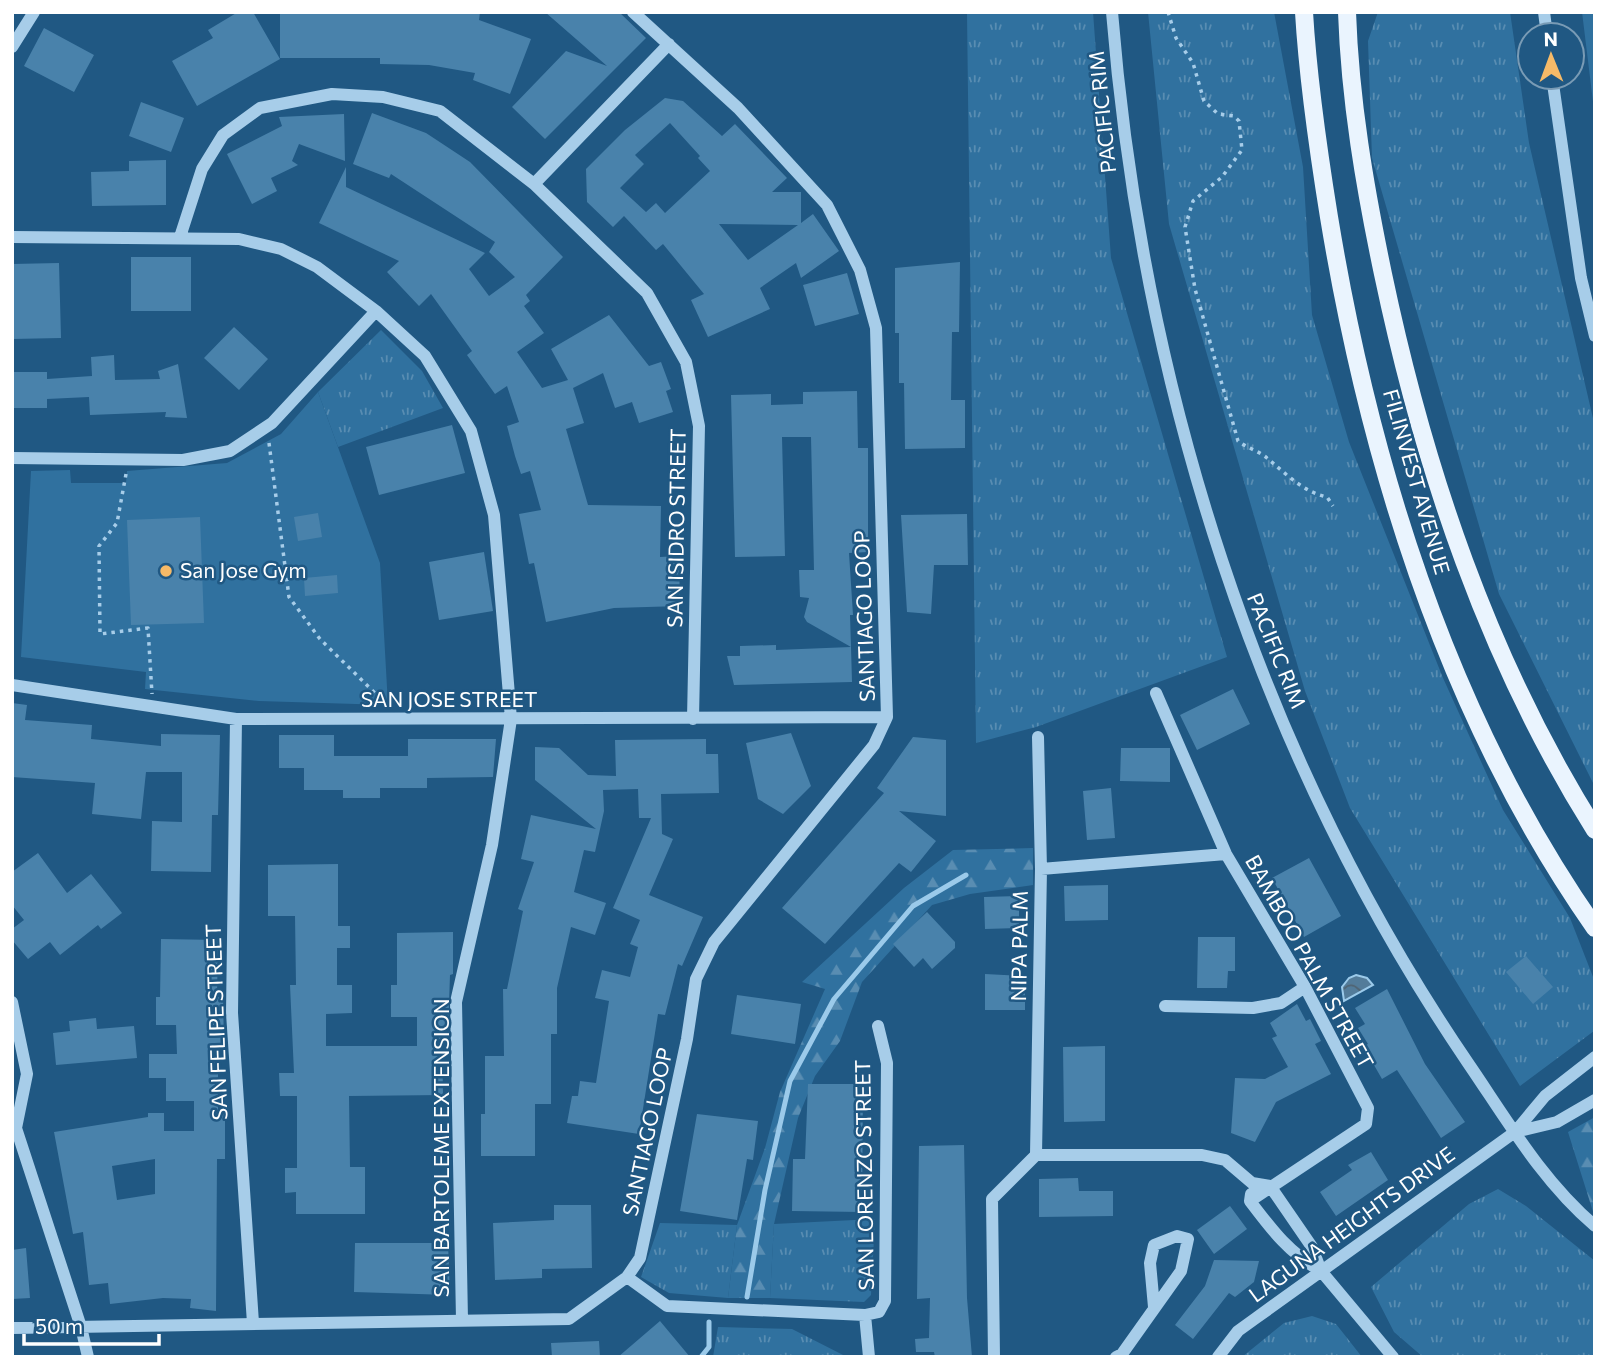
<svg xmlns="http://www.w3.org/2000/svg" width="1607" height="1369" font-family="Commissioner,sans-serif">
<defs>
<pattern id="grass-tufts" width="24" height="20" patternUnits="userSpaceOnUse" patternTransform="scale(1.75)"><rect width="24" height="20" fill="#30719f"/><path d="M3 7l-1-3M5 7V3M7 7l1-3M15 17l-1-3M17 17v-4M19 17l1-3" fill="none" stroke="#598db2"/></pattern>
<pattern id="forest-firs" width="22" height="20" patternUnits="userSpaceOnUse" patternTransform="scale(1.75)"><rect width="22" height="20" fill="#30719f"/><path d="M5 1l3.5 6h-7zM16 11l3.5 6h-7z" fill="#598db2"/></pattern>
<pattern id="water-waves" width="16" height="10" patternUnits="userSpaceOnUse" patternTransform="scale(1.75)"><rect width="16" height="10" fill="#537c9a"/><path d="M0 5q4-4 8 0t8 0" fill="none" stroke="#506473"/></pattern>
</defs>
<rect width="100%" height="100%" fill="#205883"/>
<!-- grass -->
<path fill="url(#grass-tufts)" d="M 967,12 L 1093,12 L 1111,258 L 1227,657 L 1036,727 L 976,743 Z
M 1148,12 L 1274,12 L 1303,167 L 1312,315 L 1349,442 L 1443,678 L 1503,810 L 1570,918 L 1595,982 L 1594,1031 L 1520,1086 L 1350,808 L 1305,691 L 1169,224 Z
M 1378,12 L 1510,12 L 1529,143 L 1595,427 L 1595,787 L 1499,594 L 1372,158 L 1368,41 Z
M 381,330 L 422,371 L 443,408 L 338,447 L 318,392 Z
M 1498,1189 L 1526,1206 L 1595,1261 L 1595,1357 L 1423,1357 L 1394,1332 L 1371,1287 L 1469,1204 Z
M 875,1219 L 871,1295 L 864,1302 L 770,1298 L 774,1224 Z
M 660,1223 L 737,1225 L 728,1298 L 669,1293 L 641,1277 Z
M 1312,1316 L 1336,1324 L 1362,1357 L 1242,1357 L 1284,1323 Z
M 718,1327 L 792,1329 L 847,1357 L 713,1357 Z"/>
<!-- forest -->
<path fill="url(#forest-firs)" d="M 1033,848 L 1033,885 L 970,894 L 932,905 L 862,982 L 840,1041 L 815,1076 L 798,1118 L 774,1224 L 770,1298 L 728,1298 L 737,1225 L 765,1148 L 780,1092 L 825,989 L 802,982 L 904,888 L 953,850 Z
M 1595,1117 L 1595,1218 L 1568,1132 Z"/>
<!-- park -->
<path fill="#30719f" d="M 1582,12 L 1595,12 L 1595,118 Z
M 318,392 L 380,563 L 388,705 L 259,701 L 145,689 L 146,672 L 21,657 L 31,471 L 70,470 L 71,483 L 126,483 L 127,471 L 227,463 L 281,434 Z"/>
<!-- water -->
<path fill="url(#water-waves)" stroke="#9bcaea" stroke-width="2" d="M 1356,975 L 1367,978 L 1373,985 L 1344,1001 L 1342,987 L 1349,978 Z"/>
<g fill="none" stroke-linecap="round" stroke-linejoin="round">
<!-- stream -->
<path stroke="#9bcaea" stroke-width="5" d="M 747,1297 L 765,1190 L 790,1081 L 834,999 L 913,906 L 966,875
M 701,1357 L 709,1347 L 709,1322"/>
</g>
<!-- building -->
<path fill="#4982ab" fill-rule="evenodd" d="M 238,12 L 253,12 L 280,59 L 197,106 L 172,61 L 213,38 L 208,30 Z
M 280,12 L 480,12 L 479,20 L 531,39 L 510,94 L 473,80 L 475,73 L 429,65 L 380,64 L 380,58 L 280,58 Z
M 545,12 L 619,12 L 646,38 L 545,139 L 512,107 L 566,51 L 607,66 Z
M 44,28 L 94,55 L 74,92 L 24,66 Z
M 665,98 L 683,101 L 722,136 L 735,124 L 787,178 L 772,192 L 801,192 L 801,223 L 813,214 L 839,251 L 801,278 L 796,263 L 760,288 L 770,309 L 708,337 L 691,300 L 704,294 L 663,244 L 656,250 L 624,216 L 613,227 L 587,202 L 586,169 L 625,130 ZM 670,123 L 700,156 L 698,158 L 710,171 L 665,213 L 656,203 L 646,212 L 620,188 L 644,164 L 635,155 ZM 719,224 L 798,225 L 748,260 Z
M 141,102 L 184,118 L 171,152 L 129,136 Z
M 372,113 L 426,133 L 470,162 L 563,257 L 526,295 L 530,301 L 524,306 L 544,333 L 517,352 L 542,388 L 568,380 L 551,349 L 609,315 L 649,366 L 661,362 L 671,389 L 666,391 L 673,412 L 639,423 L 632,402 L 615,408 L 603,373 L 573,388 L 584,423 L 566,429 L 588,505 L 661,506 L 660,557 L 679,556 L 680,606 L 614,608 L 546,622 L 534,563 L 529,564 L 519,514 L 541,510 L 530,471 L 521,474 L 515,456 L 507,426 L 519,422 L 507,386 L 495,394 L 467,355 L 472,351 L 431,294 L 419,306 L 387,272 L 399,261 L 319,223 L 346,167 L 346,187 L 485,253 L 469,269 L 489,296 L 515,277 L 489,252 L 495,242 L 391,174 L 389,178 L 353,164 Z
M 344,114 L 345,161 L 299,144 L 292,161 L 298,165 L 271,178 L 277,191 L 252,204 L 227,154 L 282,126 L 279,117 Z
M 166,160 L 166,205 L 92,206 L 91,172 L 129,171 L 129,161 Z
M 131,257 L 191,257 L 191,311 L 131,311 Z
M 960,262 L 959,332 L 952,332 L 951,400 L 965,400 L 965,448 L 905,449 L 904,383 L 899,383 L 899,333 L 895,333 L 895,268 Z
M 59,263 L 61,338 L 12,339 L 12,264 Z
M 847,273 L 859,314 L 815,326 L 803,285 Z
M 234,327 L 268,359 L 239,390 L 204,358 Z
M 114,355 L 115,380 L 160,379 L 158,371 L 178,364 L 187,418 L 165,417 L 166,412 L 90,415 L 89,397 L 47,399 L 47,408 L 12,408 L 12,372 L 47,372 L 47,379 L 92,376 L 91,357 Z
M 857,391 L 858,448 L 868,448 L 868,552 L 849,553 L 853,615 L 850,615 L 851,647 L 807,622 L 804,617 L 809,598 L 800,597 L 799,570 L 814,570 L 811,437 L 782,437 L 785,556 L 735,557 L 731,395 L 771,394 L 771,405 L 803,404 L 803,392 Z
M 452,425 L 465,473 L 379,495 L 366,447 Z
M 318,513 L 322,537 L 298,541 L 294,517 Z
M 967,514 L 968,565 L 934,565 L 931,614 L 907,612 L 901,515 Z
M 200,517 L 204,623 L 131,625 L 127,520 Z
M 484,552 L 493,611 L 439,620 L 429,562 Z
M 337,575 L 338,593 L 305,596 L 304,578 Z
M 776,645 L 776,650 L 851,647 L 852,682 L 734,685 L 727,656 L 740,656 L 740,646 Z
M 1233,689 L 1250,724 L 1197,750 L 1180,715 Z
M 12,703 L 27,705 L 25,720 L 92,725 L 91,739 L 161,746 L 161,734 L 220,735 L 218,815 L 212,815 L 211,872 L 151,871 L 152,821 L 182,822 L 182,772 L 146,772 L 141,819 L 92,814 L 95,783 L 12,777 Z
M 791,733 L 811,786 L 783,814 L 758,799 L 746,743 Z
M 279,735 L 334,735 L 334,756 L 408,756 L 408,739 L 496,739 L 493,777 L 427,778 L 427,788 L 380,788 L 380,798 L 343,798 L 343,790 L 304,790 L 304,768 L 279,768 Z
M 913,737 L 946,740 L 946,816 L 899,811 L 936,841 L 911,872 L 899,863 L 825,944 L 782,908 L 884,793 L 877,788 Z
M 706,739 L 706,754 L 718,754 L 719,793 L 661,794 L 662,834 L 673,839 L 649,895 L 703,917 L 682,966 L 678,964 L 665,1015 L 658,1014 L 639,1134 L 567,1123 L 572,1096 L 578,1096 L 580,1081 L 596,1083 L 609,1001 L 595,998 L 602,970 L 630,977 L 638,947 L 630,944 L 640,920 L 613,908 L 651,818 L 639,818 L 638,789 L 603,790 L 604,811 L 595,852 L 584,850 L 574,892 L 606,903 L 595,935 L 571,927 L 557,988 L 557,1034 L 551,1034 L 551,1104 L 535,1104 L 535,1156 L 481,1156 L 481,1114 L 485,1114 L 485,1056 L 504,1056 L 503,989 L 507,989 L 523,911 L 518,909 L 534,862 L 521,859 L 531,815 L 596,829 L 535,780 L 535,747 L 559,748 L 588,775 L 616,776 L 615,740 Z
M 1121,748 L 1170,748 L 1170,782 L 1120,781 Z
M 1111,788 L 1115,838 L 1087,840 L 1083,791 Z
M 38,853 L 67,893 L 91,874 L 122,913 L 101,929 L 98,925 L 60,955 L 50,942 L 28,959 L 12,940 L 12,929 L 24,920 L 12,905 L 12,872 Z
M 1309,858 L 1341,916 L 1304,937 L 1272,878 Z
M 338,864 L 338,926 L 350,926 L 350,948 L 337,948 L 337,985 L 352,985 L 352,1013 L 326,1014 L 326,1046 L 417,1046 L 417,1017 L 391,1017 L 391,985 L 397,985 L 397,933 L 453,932 L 453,974 L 450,975 L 448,1033 L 442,1033 L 443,1095 L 349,1096 L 350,1167 L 365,1167 L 365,1214 L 296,1214 L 296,1192 L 285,1193 L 285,1168 L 297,1168 L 297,1096 L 280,1096 L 279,1073 L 294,1073 L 290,985 L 296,985 L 295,916 L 268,916 L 268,865 Z
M 1108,885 L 1108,920 L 1065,921 L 1064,886 Z
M 1019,896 L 1019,928 L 985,929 L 984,897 Z
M 927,912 L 955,942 L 955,948 L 932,969 L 923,958 L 914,967 L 893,944 Z
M 1198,937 L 1235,937 L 1235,971 L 1228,971 L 1227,988 L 1197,988 Z
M 161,939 L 218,940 L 217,997 L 223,997 L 224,1045 L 218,1045 L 218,1113 L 225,1113 L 225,1159 L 217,1159 L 216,1311 L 190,1308 L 191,1299 L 163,1298 L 110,1304 L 108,1283 L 89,1285 L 83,1232 L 73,1234 L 54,1132 L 148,1117 L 148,1113 L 164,1113 L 164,1131 L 194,1131 L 194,1101 L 166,1101 L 166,1078 L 149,1078 L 149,1054 L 177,1054 L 176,1025 L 156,1025 L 156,997 L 160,997 ZM 155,1159 L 155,1194 L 117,1200 L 112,1166 Z
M 1526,956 L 1553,987 L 1533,1004 L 1506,972 Z
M 985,974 L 1025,976 L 1025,1010 L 985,1010 Z
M 1387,989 L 1425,1064 L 1465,1122 L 1441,1138 L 1397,1070 L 1382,1079 L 1363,1046 L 1368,1044 L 1358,1028 L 1365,1024 L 1355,1008 Z
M 737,995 L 801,1004 L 795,1044 L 731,1034 Z
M 1297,1004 L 1306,1021 L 1310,1019 L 1321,1041 L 1315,1044 L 1331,1074 L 1276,1102 L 1255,1142 L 1231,1133 L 1235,1078 L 1265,1079 L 1288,1067 L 1272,1038 L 1277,1036 L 1270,1023 Z
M 96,1018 L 97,1029 L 134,1026 L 137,1058 L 56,1065 L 53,1033 L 70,1031 L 69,1021 Z
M 1105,1046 L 1105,1121 L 1064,1122 L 1063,1047 Z
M 808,1084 L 863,1084 L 862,1212 L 792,1211 L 793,1159 L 805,1159 Z
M 697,1114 L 758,1121 L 753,1160 L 747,1159 L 737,1220 L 680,1211 Z
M 964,1145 L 967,1298 L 972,1357 L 935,1357 L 934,1352 L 916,1352 L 915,1339 L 929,1338 L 930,1298 L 917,1299 L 919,1146 Z
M 1371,1152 L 1388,1180 L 1336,1216 L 1320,1192 L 1352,1170 L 1348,1165 Z
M 1078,1178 L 1079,1191 L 1113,1191 L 1113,1216 L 1039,1217 L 1039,1179 Z
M 554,1205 L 591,1205 L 592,1268 L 542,1269 L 542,1278 L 495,1280 L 493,1223 L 554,1220 Z
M 1230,1206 L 1247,1229 L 1214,1254 L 1197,1230 Z
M 355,1243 L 448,1243 L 450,1295 L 354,1292 Z
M 26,1248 L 30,1298 L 12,1299 L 12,1250 Z
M 1214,1260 L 1259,1261 L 1254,1282 L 1235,1297 L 1229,1293 L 1193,1339 L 1175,1325 L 1205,1286 Z
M 660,1321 L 690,1357 L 618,1357 Z
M 599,1341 L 600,1357 L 552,1357 L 551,1343 Z"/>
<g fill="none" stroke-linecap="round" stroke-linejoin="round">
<!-- path -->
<path stroke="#a7cde9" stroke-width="3.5" stroke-dasharray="3.5 5" stroke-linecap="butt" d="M 1168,12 L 1176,38 L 1193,63 L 1204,101 L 1218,114 L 1234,116 L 1239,121 L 1242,150 L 1222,177 L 1193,201 L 1185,227 L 1195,289 L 1238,441 C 1247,448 1259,451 1267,458 C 1285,473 1303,492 1327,497 L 1333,506
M 269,443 L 289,597 L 320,639 L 379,697 L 379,703
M 126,474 L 117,523 L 99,546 L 100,634 L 148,628 L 152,694"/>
<!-- minor -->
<path stroke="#a7cde9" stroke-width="12" d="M 1112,12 C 1142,384 1257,753 1468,1063 C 1507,1120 1542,1181 1595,1226
M 1544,12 L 1547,35
M 12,47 L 34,12
M 1552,77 L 1581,278 L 1595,336
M 534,184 L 669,44
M 12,237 L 239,239 L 281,249 L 317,267 L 376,311 L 425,356 L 471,431 L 494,515 L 511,719 L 492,845 L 456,1002 L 462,1320
M 180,237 L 202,169 L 223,135 L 260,108 L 332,94 L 383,97 L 440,111 L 534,184 L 647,293 L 686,362 L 699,426 L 693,719
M 12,458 L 183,460 L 230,451 L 272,423 L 376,311
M 12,685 L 236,719 L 887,717
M 1156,693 L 1226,854 L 1305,987 L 1368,1108 L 1366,1124 L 1250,1201
M 236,719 L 232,1013 L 253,1323
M 1041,869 L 1226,854
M 12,1002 L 27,1074 L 16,1128 L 81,1327 L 88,1357
M 1165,1006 L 1253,1008 L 1281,1003 L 1305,987
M 1515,1132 L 1557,1122 L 1595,1100
M 1036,1155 L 1202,1155 L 1225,1160 L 1252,1183 L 1270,1186 L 1312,1247 L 1321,1271 L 1393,1357
M 1036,1155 L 1041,869 L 1038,737
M 1251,1194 L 1250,1201 C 1272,1230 1289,1253 1321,1271
M 627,1277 L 667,1306 L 865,1315 L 879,1312 L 885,1301 L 887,1063 L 878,1026
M 865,1315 L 869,1357
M 12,1328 L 569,1319 L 627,1277 L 640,1258 L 687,1039 L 696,979 L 714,942 L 874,745 L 887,717 L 876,328 L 860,270 L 827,205 L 738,108 L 633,12
M 994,1357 L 992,1199 L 1036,1155
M 1116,1357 L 1122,1354 L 1181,1271 L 1188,1239 L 1177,1236 L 1154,1245 L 1150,1263 L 1154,1307
M 1218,1357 L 1238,1331 L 1256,1318 L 1515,1132 L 1545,1096 L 1595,1057"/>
<!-- major -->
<path stroke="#eaf4fe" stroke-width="18" d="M 1304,12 C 1308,80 1318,149 1329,217 C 1370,466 1448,718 1595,928
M 1347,12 C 1350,101 1365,188 1383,274 C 1424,469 1488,660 1595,830"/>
</g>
<!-- markers -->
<circle fill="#f6ba68" stroke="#205883" stroke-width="2.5" cx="166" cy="571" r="7"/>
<g text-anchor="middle" stroke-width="5" stroke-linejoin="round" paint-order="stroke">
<!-- street labels -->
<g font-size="21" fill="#fff" stroke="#205883">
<text transform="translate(1103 112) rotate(-96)" y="7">PACIFIC RIM</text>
<text transform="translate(1416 482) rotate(74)" y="7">FILINVEST AVENUE</text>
<text transform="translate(677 528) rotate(-89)" y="7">SAN ISIDRO STREET</text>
<text transform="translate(865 616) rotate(-92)" y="7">SANTIAGO LOOP</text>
<text transform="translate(1276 651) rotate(68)" y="7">PACIFIC RIM</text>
<text x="449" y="707">SAN JOSE STREET</text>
<text transform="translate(1020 946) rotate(-89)" y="7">NIPA PALM</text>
<text transform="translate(1309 962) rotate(61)" y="7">BAMBOO PALM STREET</text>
<text transform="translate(217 1022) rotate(-92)" y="7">SAN FELIPE STREET</text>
<text transform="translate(648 1132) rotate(-78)" y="7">SANTIAGO LOOP</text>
<text transform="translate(442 1148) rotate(-90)" y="7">SAN BARTOLEME EXTENSION</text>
<text transform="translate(865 1175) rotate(-91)" y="7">SAN LORENZO STREET</text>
<text transform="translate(1352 1225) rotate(-36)" y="7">LAGUNA HEIGHTS DRIVE</text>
</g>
<!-- poi labels -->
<g font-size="21" fill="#fff" stroke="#205883" text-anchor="start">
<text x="180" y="578">San Jose Gym</text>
</g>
</g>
<!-- border -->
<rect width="1607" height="1369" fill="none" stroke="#ffffff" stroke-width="28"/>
<!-- north arrow -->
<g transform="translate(1551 56) rotate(359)"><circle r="33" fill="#205883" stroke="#799bb5" stroke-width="2"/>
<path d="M0-5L12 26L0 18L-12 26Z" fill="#f6ba68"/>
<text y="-10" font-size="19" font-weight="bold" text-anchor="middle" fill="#ffffff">N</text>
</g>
<!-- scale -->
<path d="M24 1334v10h135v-10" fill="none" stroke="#ffffff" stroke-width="3.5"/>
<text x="35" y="1334" font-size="21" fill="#ffffff" stroke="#205883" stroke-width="5" paint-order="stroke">50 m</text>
</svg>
